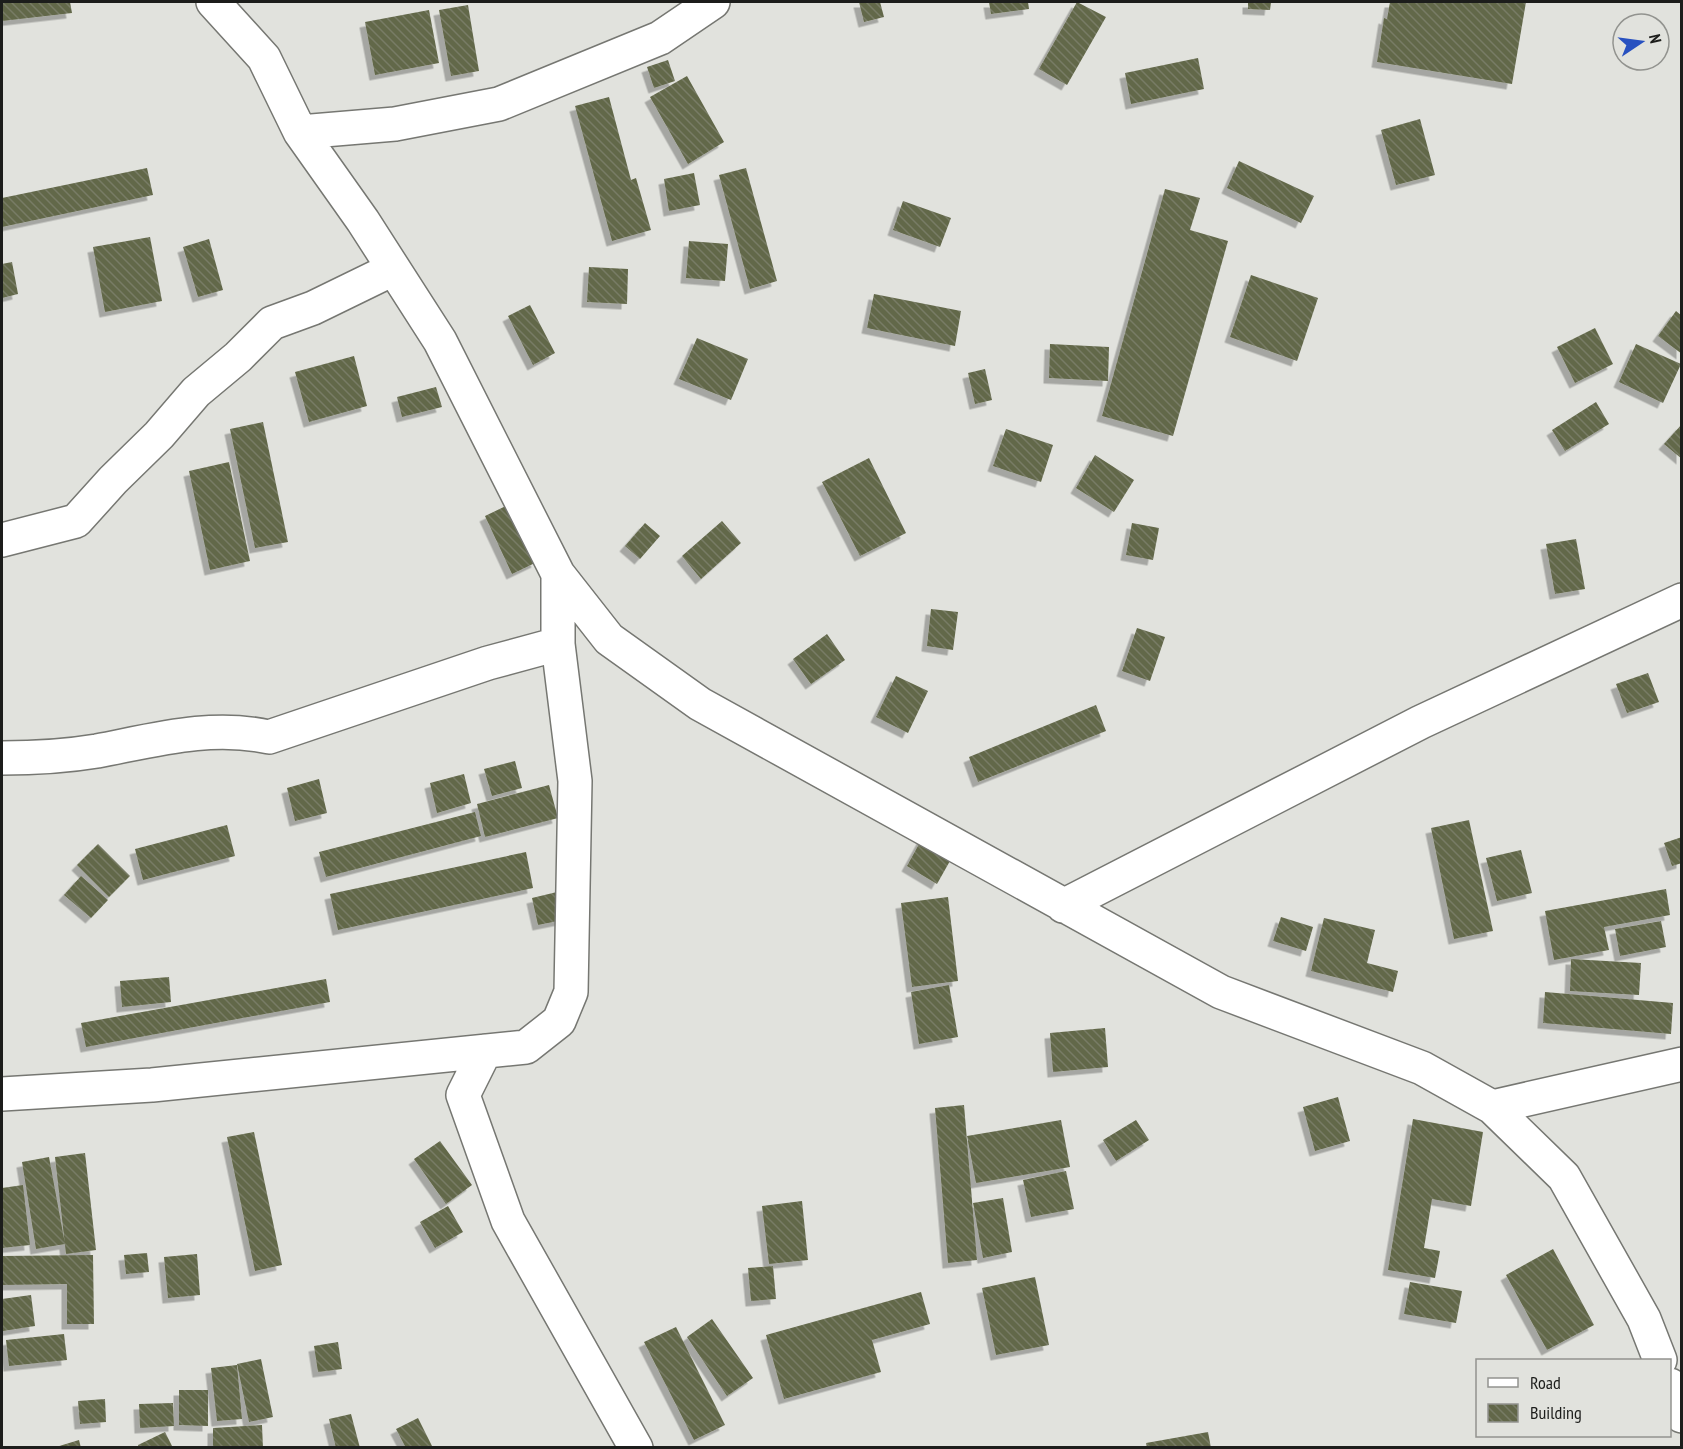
<svg xmlns="http://www.w3.org/2000/svg" width="1683" height="1449" font-family="'PT Sans Narrow',sans-serif">
<defs>
<pattern id="building-back-hatch" width="6" height="6" patternUnits="userSpaceOnUse" patternTransform="scale(1.5)"><rect width="6" height="6" fill="#626749"/><path d="M-1 5l2 2M0 0l6 6M5-1l2 2" fill="none" stroke="#787c66"/></pattern>
<filter id="shadow"><feDropShadow dx="-5.5" dy="5.5" stdDeviation="0" flood-color="#0004"/></filter>
</defs>
<rect width="100%" height="100%" fill="#e1e2dd"/>
<!-- building -->
<path fill="url(#building-back-hatch)" filter="url(#shadow)" d="M 2,2 L 70,2 L 72,13 L 2,21 Z
M 859,2 L 880,2 L 884,17 L 864,22 Z
M 989,2 L 1028,2 L 1029,9 L 991,14 Z
M 1077,2 L 1106,17 L 1067,85 L 1039,69 Z
M 1248,2 L 1271,2 L 1270,10 L 1248,9 Z
M 1390,2 L 1526,2 L 1512,84 L 1377,62 L 1384,18 L 1387,19 Z
M 468,5 L 479,71 L 451,76 L 439,10 Z
M 429,10 L 439,63 L 375,75 L 365,22 Z
M 1198,58 L 1204,89 L 1131,104 L 1125,73 Z
M 668,60 L 675,81 L 654,88 L 647,67 Z
M 687,76 L 724,142 L 688,164 L 650,97 Z
M 609,97 L 631,180 L 636,178 L 651,230 L 612,241 L 575,106 Z
M 1420,119 L 1435,175 L 1396,185 L 1381,130 Z
M 1239,161 L 1314,196 L 1301,223 L 1227,188 Z
M 147,168 L 153,195 L 2,227 L 2,198 Z
M 746,168 L 777,281 L 750,289 L 719,175 Z
M 694,173 L 700,205 L 669,211 L 664,179 Z
M 1165,189 L 1200,198 L 1190,230 L 1228,241 L 1173,436 L 1102,416 Z
M 903,201 L 951,218 L 940,247 L 893,230 Z
M 150,237 L 162,301 L 105,312 L 93,247 Z
M 209,239 L 223,290 L 198,297 L 183,247 Z
M 689,241 L 728,244 L 725,281 L 686,278 Z
M 12,262 L 18,294 L 2,298 L 2,264 Z
M 589,267 L 628,269 L 627,304 L 587,302 Z
M 1251,275 L 1318,298 L 1297,361 L 1230,337 Z
M 874,294 L 961,311 L 955,346 L 867,328 Z
M 530,305 L 555,353 L 533,365 L 508,316 Z
M 1676,311 L 1682,316 L 1682,354 L 1658,336 Z
M 1595,328 L 1613,364 L 1575,383 L 1557,347 Z
M 697,338 L 748,359 L 731,400 L 679,379 Z
M 1050,344 L 1109,347 L 1108,381 L 1049,378 Z
M 1636,344 L 1681,364 L 1663,403 L 1619,382 Z
M 354,356 L 367,406 L 309,422 L 295,372 Z
M 985,369 L 992,400 L 975,404 L 968,373 Z
M 436,387 L 442,407 L 402,417 L 397,397 Z
M 1596,402 L 1609,424 L 1565,451 L 1552,430 Z
M 263,422 L 288,542 L 255,548 L 230,429 Z
M 1682,424 L 1682,459 L 1664,444 Z
M 1006,429 L 1053,445 L 1041,482 L 993,466 Z
M 1095,455 L 1134,480 L 1114,512 L 1076,488 Z
M 869,458 L 906,533 L 860,556 L 822,482 Z
M 229,462 L 250,561 L 210,570 L 189,471 Z
M 510,504 L 537,562 L 512,574 L 485,516 Z
M 722,521 L 741,543 L 701,579 L 682,556 Z
M 645,523 L 660,536 L 640,559 L 625,546 Z
M 1132,523 L 1159,528 L 1153,560 L 1126,555 Z
M 1576,539 L 1585,589 L 1555,594 L 1546,544 Z
M 931,609 L 958,612 L 953,650 L 927,646 Z
M 1137,628 L 1165,637 L 1150,681 L 1122,671 Z
M 827,634 L 845,660 L 811,684 L 793,659 Z
M 1648,673 L 1659,702 L 1627,713 L 1616,684 Z
M 896,676 L 928,691 L 908,733 L 876,717 Z
M 1096,705 L 1106,731 L 978,782 L 969,757 Z
M 515,761 L 522,788 L 492,796 L 484,769 Z
M 464,774 L 471,803 L 437,813 L 430,783 Z
M 319,779 L 327,813 L 295,821 L 287,788 Z
M 549,785 L 558,818 L 485,837 L 477,804 Z
M 475,812 L 481,836 L 326,877 L 319,852 Z
M 1469,820 L 1493,931 L 1454,939 L 1431,828 Z
M 227,825 L 235,856 L 143,880 L 135,849 Z
M 924,835 L 955,852 L 937,884 L 907,866 Z
M 1682,837 L 1682,863 L 1672,866 L 1664,843 Z
M 98,844 L 130,876 L 109,897 L 77,865 Z
M 1521,850 L 1532,893 L 1497,901 L 1486,858 Z
M 526,852 L 533,888 L 338,930 L 330,894 Z
M 81,876 L 108,900 L 91,918 L 64,895 Z
M 1666,889 L 1670,915 L 1604,927 L 1609,950 L 1554,960 L 1545,911 Z
M 557,892 L 563,920 L 538,925 L 532,898 Z
M 948,897 L 958,981 L 912,987 L 901,903 Z
M 1281,917 L 1313,927 L 1306,951 L 1273,941 Z
M 1324,918 L 1375,930 L 1367,963 L 1398,971 L 1393,992 L 1311,971 Z
M 1661,921 L 1666,947 L 1620,956 L 1615,929 Z
M 1571,959 L 1641,963 L 1639,995 L 1570,991 Z
M 169,977 L 171,1002 L 122,1007 L 120,981 Z
M 326,979 L 330,1002 L 86,1047 L 81,1023 Z
M 949,985 L 958,1037 L 919,1044 L 911,992 Z
M 1545,992 L 1673,1003 L 1671,1034 L 1543,1023 Z
M 1105,1028 L 1108,1067 L 1053,1072 L 1050,1033 Z
M 1338,1097 L 1350,1141 L 1315,1151 L 1303,1107 Z
M 964,1105 L 977,1260 L 948,1263 L 935,1108 Z
M 1413,1119 L 1483,1132 L 1471,1206 L 1432,1199 L 1424,1248 L 1440,1251 L 1435,1278 L 1388,1270 Z
M 1061,1120 L 1070,1167 L 976,1183 L 967,1136 Z
M 1136,1120 L 1149,1140 L 1116,1161 L 1103,1140 Z
M 254,1132 L 282,1265 L 255,1271 L 227,1137 Z
M 440,1141 L 472,1185 L 446,1204 L 414,1159 Z
M 85,1153 L 96,1250 L 66,1254 L 55,1157 Z
M 49,1157 L 65,1244 L 36,1249 L 22,1162 Z
M 1066,1171 L 1074,1209 L 1031,1217 L 1023,1180 Z
M 23,1185 L 30,1245 L 2,1248 L 2,1188 Z
M 1003,1198 L 1012,1252 L 983,1258 L 973,1203 Z
M 802,1201 L 808,1260 L 769,1264 L 762,1206 Z
M 448,1206 L 463,1232 L 435,1248 L 420,1222 Z
M 1553,1249 L 1594,1325 L 1547,1350 L 1506,1275 Z
M 147,1253 L 149,1272 L 126,1274 L 124,1255 Z
M 197,1254 L 200,1295 L 168,1298 L 164,1257 Z
M 93,1255 L 94,1324 L 67,1324 L 67,1284 L 2,1285 L 2,1256 Z
M 773,1266 L 776,1299 L 751,1301 L 748,1268 Z
M 1035,1277 L 1049,1345 L 996,1355 L 982,1288 Z
M 1410,1282 L 1462,1291 L 1456,1323 L 1404,1314 Z
M 921,1292 L 930,1324 L 872,1340 L 881,1372 L 784,1399 L 766,1335 Z
M 31,1295 L 35,1326 L 3,1331 L 2,1299 Z
M 712,1319 L 753,1378 L 727,1396 L 687,1337 Z
M 676,1327 L 725,1425 L 694,1440 L 644,1342 Z
M 64,1334 L 67,1360 L 9,1366 L 6,1340 Z
M 338,1342 L 342,1369 L 318,1372 L 314,1346 Z
M 261,1359 L 273,1417 L 249,1422 L 237,1364 Z
M 237,1365 L 242,1419 L 217,1421 L 211,1368 Z
M 179,1390 L 208,1390 L 208,1426 L 179,1425 Z
M 105,1399 L 106,1422 L 80,1424 L 78,1401 Z
M 173,1403 L 174,1426 L 140,1428 L 139,1404 Z
M 351,1414 L 360,1448 L 336,1448 L 329,1419 Z
M 418,1418 L 433,1448 L 406,1448 L 396,1429 Z
M 262,1425 L 263,1448 L 213,1448 L 213,1428 Z
M 165,1432 L 173,1448 L 139,1448 L 138,1445 Z
M 1208,1432 L 1211,1448 L 1147,1448 L 1146,1443 Z
M 79,1440 L 81,1448 L 56,1448 L 56,1447 Z"/>
<g fill="none" stroke-linecap="round" stroke-linejoin="round">
<!-- minor casing -->
<g stroke="#767772" stroke-width="36">
<path id="minor" d="M 213,2 L 264,58 L 300,132 L 363,221 L 440,341 L 558,574 L 609,639 L 700,704 L 1221,992 L 1422,1068 L 1492,1107 L 1564,1177 L 1644,1319 L 1660,1360
M 300,132 L 395,124 L 499,104 L 660,38 L 713,2
M 2,540 L 76,521 L 113,480 L 159,435 L 196,392 L 238,357 L 272,323 L 313,308 L 393,269
M 2,758 C 33,758 67,756 97,751 C 155,740 211,724 269,737 L 488,663 L 558,644
M 1063,906 L 1421,722 L 1682,600
M 485,1051 L 463,1095 L 508,1221 L 636,1448
M 2,1094 L 152,1085 L 526,1047 L 559,1021 L 571,992 L 575,781 L 558,644 L 558,574
M 1492,1107 L 1682,1064
M 1670,1385 L 1682,1416"/>
</g>
<!-- minor -->
<use href="#minor" stroke="#fff" stroke-width="33"/>
</g>
<!-- border -->
<rect width="1683" height="1449" fill="none" stroke="#1c1d1b" stroke-width="6"/>
<!-- legend -->
<rect x="1476" y="1359" width="195" height="78" fill="#e1e2dd" stroke="#92938f" stroke-width="1.5"/>
<rect x="1488" y="1378" width="30" height="9" fill="#ffffff" stroke="#92938f" stroke-width="1.5"/>
<text x="1530" y="1389" font-size="18" fill="#1c1d1b">Road</text>
<rect x="1488" y="1404" width="30" height="18" fill="url(#building-back-hatch)" stroke="#92938f" stroke-width="1.5"/>
<text x="1530" y="1419" font-size="18" fill="#1c1d1b">Building</text>
<!-- north arrow -->
<g transform="translate(1641 42) rotate(77)"><circle r="28" fill="#e1e2dd" stroke="#92938f" stroke-width="1.5"/>
<path d="M0-4.5L10 22L0 15L-10 22Z" fill="#2851c0"/>
<text y="-9" font-size="16" font-weight="bold" text-anchor="middle" fill="#1c1d1b">N</text>
</g>
</svg>
